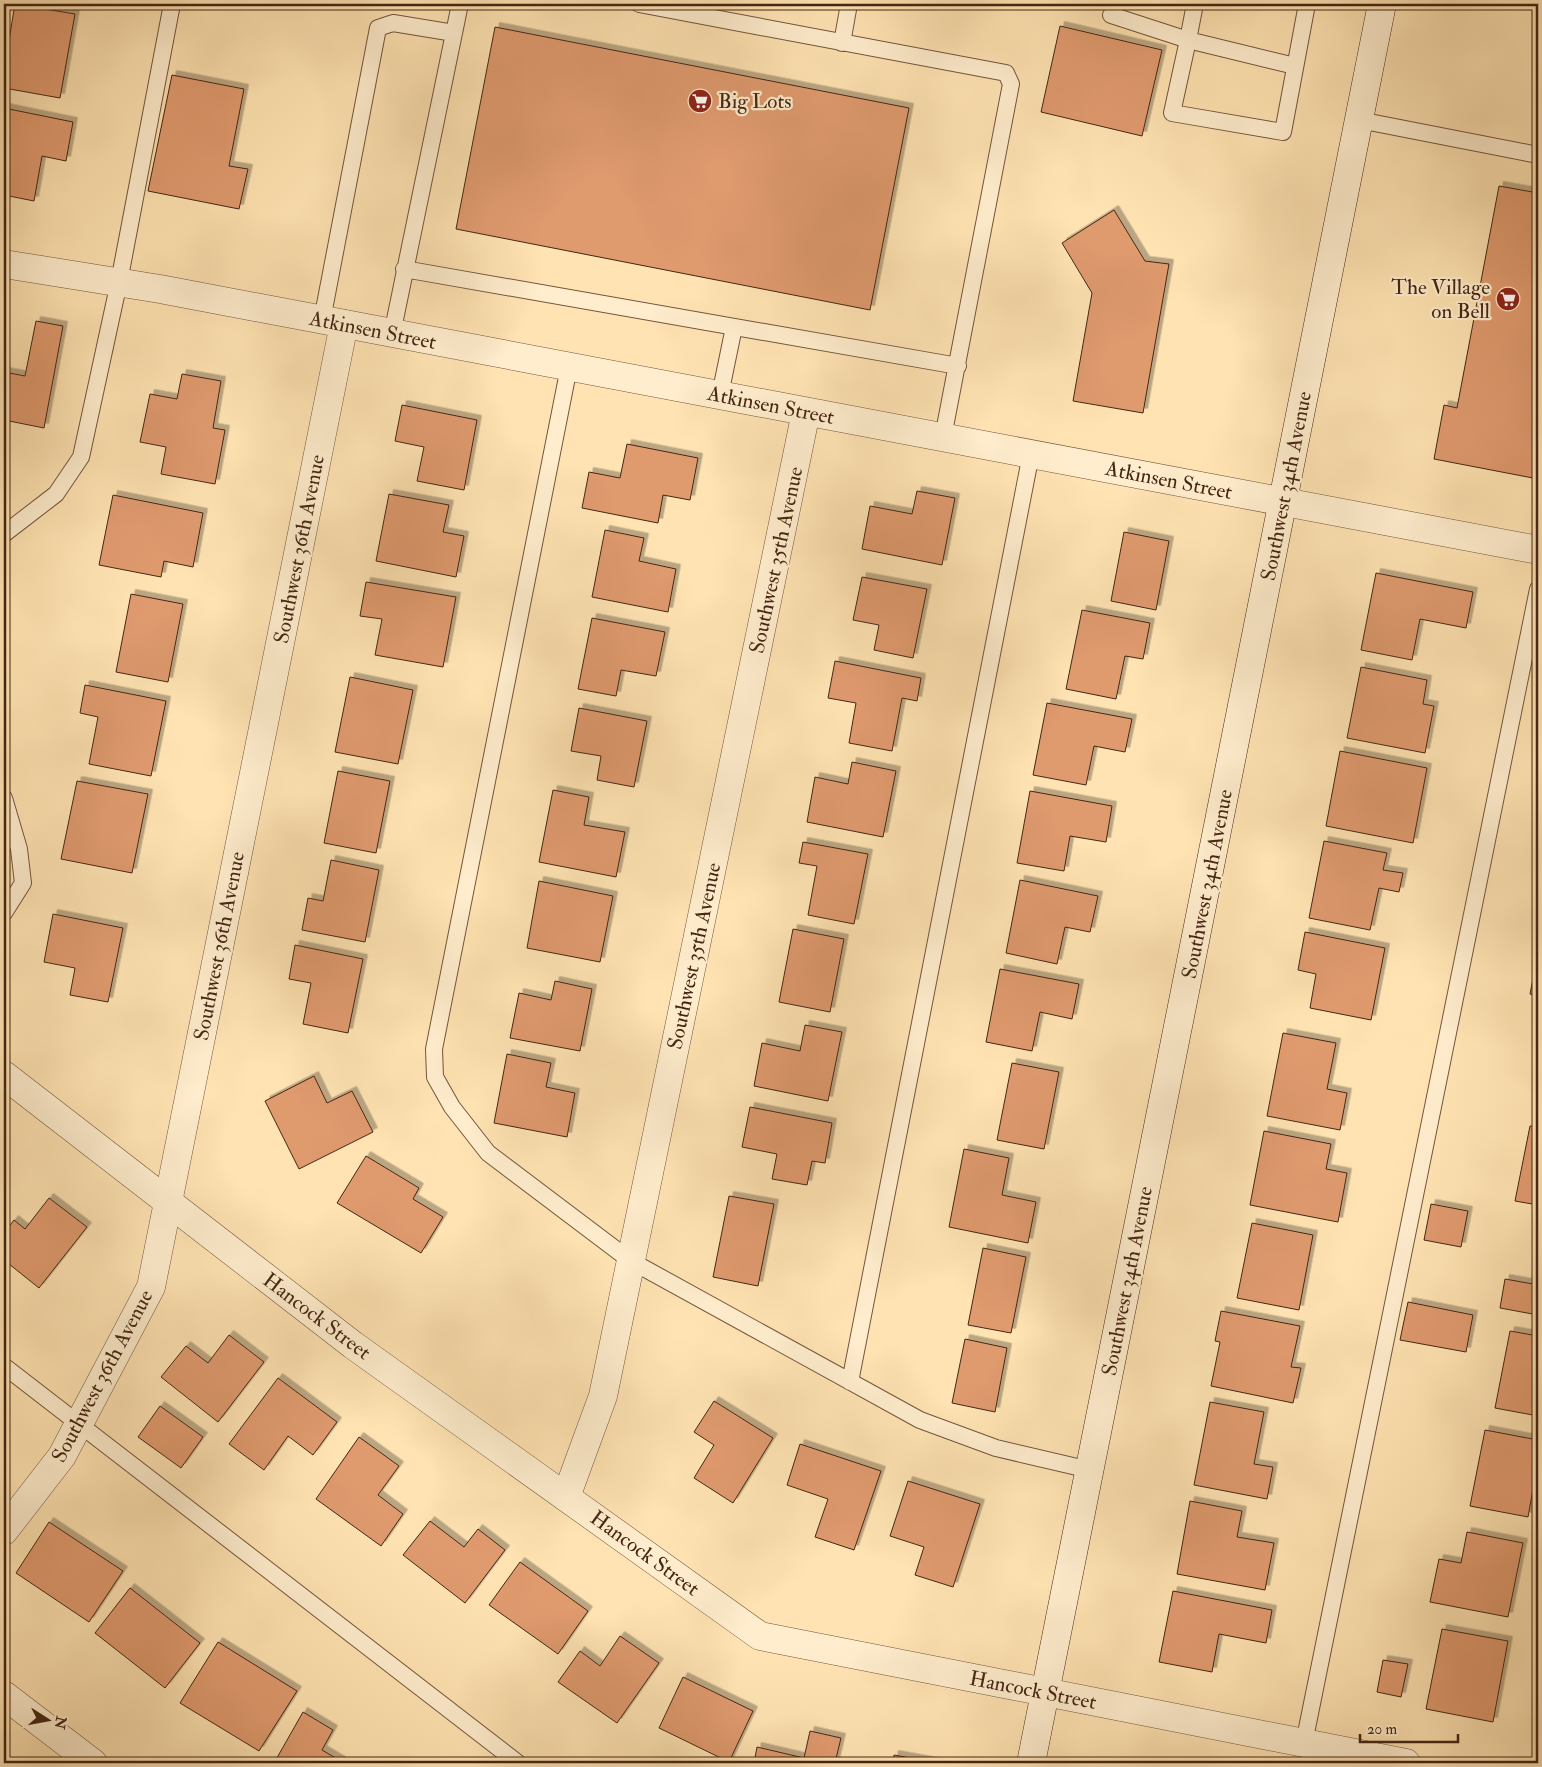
<svg xmlns="http://www.w3.org/2000/svg" width="1542" height="1767" font-family="'IM FELL Double Pica',serif">
<defs>
<filter id="shadow"><feDropShadow dx="4.5" dy="-4.5" stdDeviation="0" flood-color="#0004"/></filter>
</defs>
<rect width="100%" height="100%" fill="#ffe3b2"/>
<filter id="stains"><feTurbulence type="fractalNoise" baseFrequency=".004" numOctaves="4"/><feColorMatrix values="0 0 0 0 .2 0 0 0 0 .09 0 0 0 0 .02 0 0 0 .5 -.17"/></filter>
<radialGradient id="worn" r=".72"><stop offset=".6" stop-color="#630" stop-opacity="0"/><stop offset="1" stop-color="#630" stop-opacity=".3"/></radialGradient>
<!-- building -->
<path fill="#df9a6e" stroke="#442614" filter="url(#shadow)" d="M 15,4 L 75,14 L 60,98 L 4,88 L 4,70 Z
M 1155,4 L 1179,4 L 1178,8 Z
M 1060,26 L 1162,50 L 1142,136 L 1041,112 Z
M 495,27 L 909,108 L 870,310 L 456,229 Z
M 172,75 L 244,89 L 229,166 L 248,169 L 239,209 L 148,191 Z
M 4,108 L 73,122 L 66,161 L 42,156 L 34,201 L 4,195 Z
M 1499,186 L 1538,193 L 1538,479 L 1434,459 L 1444,405 L 1457,408 Z
M 1114,210 L 1145,261 L 1169,264 L 1143,413 L 1073,401 L 1092,293 L 1062,243 Z
M 36,321 L 63,326 L 44,428 L 4,420 L 4,372 L 25,376 Z
M 182,374 L 221,381 L 213,428 L 225,430 L 215,484 L 161,474 L 166,447 L 140,442 L 150,394 L 177,399 Z
M 402,405 L 477,420 L 464,490 L 417,481 L 424,447 L 395,441 Z
M 627,444 L 698,458 L 690,500 L 663,495 L 658,523 L 582,508 L 589,472 L 620,478 Z
M 917,491 L 955,498 L 942,565 L 862,549 L 870,506 L 912,514 Z
M 389,494 L 449,505 L 443,532 L 464,536 L 456,577 L 376,561 Z
M 113,495 L 203,513 L 193,567 L 164,561 L 161,577 L 99,565 Z
M 605,530 L 644,538 L 639,561 L 676,569 L 668,612 L 592,597 Z
M 1124,532 L 1169,541 L 1156,610 L 1111,601 Z
M 1376,573 L 1473,592 L 1466,628 L 1420,619 L 1412,660 L 1361,650 Z
M 862,577 L 927,589 L 913,658 L 874,650 L 879,625 L 853,620 Z
M 366,582 L 456,597 L 443,667 L 375,655 L 382,619 L 360,616 Z
M 131,594 L 183,604 L 168,682 L 116,672 Z
M 1082,610 L 1150,623 L 1143,659 L 1125,656 L 1116,699 L 1066,689 Z
M 592,618 L 665,632 L 656,676 L 621,670 L 616,696 L 578,689 Z
M 835,661 L 921,678 L 917,701 L 902,698 L 892,751 L 849,743 L 856,703 L 828,698 Z
M 1361,667 L 1427,680 L 1423,704 L 1434,706 L 1425,753 L 1347,738 Z
M 350,677 L 413,690 L 398,764 L 335,752 Z
M 85,685 L 166,701 L 151,776 L 89,764 L 98,717 L 80,713 Z
M 1047,703 L 1132,719 L 1125,752 L 1094,746 L 1086,785 L 1033,775 Z
M 579,708 L 647,721 L 634,787 L 597,780 L 601,756 L 571,751 Z
M 1340,751 L 1427,768 L 1413,843 L 1326,826 Z
M 852,762 L 896,771 L 883,837 L 807,822 L 815,777 L 848,784 Z
M 338,771 L 390,781 L 376,853 L 324,843 Z
M 77,781 L 148,794 L 132,873 L 61,859 Z
M 553,790 L 589,797 L 584,825 L 625,832 L 616,877 L 539,862 Z
M 1030,791 L 1112,806 L 1106,842 L 1070,836 L 1064,871 L 1017,863 Z
M 1324,841 L 1387,853 L 1383,870 L 1403,873 L 1399,892 L 1379,888 L 1370,930 L 1309,918 Z
M 803,842 L 868,854 L 854,924 L 808,915 L 817,866 L 799,863 Z
M 331,860 L 379,870 L 365,942 L 302,930 L 308,898 L 323,901 Z
M 1020,880 L 1098,896 L 1090,932 L 1065,927 L 1057,964 L 1006,953 Z
M 539,881 L 613,896 L 600,962 L 527,948 Z
M 53,914 L 123,928 L 108,1002 L 70,995 L 75,968 L 44,962 Z
M 793,929 L 844,939 L 830,1012 L 779,1002 Z
M 1305,932 L 1385,948 L 1371,1020 L 1310,1008 L 1316,974 L 1298,970 Z
M 295,945 L 363,959 L 348,1033 L 303,1024 L 311,983 L 289,979 Z
M 1538,953 L 1538,996 L 1530,994 Z
M 1000,969 L 1079,984 L 1072,1019 L 1040,1012 L 1032,1051 L 986,1042 Z
M 555,981 L 592,989 L 580,1051 L 510,1038 L 519,993 L 551,1000 Z
M 805,1025 L 842,1032 L 828,1101 L 754,1086 L 762,1043 L 800,1051 Z
M 1283,1033 L 1336,1043 L 1327,1089 L 1347,1093 L 1340,1130 L 1267,1116 Z
M 507,1054 L 551,1063 L 546,1087 L 575,1093 L 567,1137 L 494,1123 Z
M 1012,1063 L 1059,1072 L 1044,1149 L 997,1140 Z
M 314,1076 L 327,1103 L 352,1091 L 373,1132 L 299,1169 L 265,1101 Z
M 750,1107 L 832,1123 L 825,1163 L 812,1161 L 807,1185 L 772,1179 L 777,1154 L 742,1147 Z
M 1530,1126 L 1538,1127 L 1538,1205 L 1515,1201 Z
M 1264,1131 L 1331,1144 L 1326,1169 L 1347,1173 L 1338,1222 L 1250,1205 Z
M 964,1149 L 1009,1158 L 1002,1195 L 1036,1202 L 1028,1243 L 949,1227 Z
M 366,1156 L 419,1188 L 413,1199 L 443,1217 L 421,1253 L 337,1203 Z
M 729,1196 L 774,1204 L 758,1286 L 713,1277 Z
M 49,1198 L 87,1227 L 39,1288 L 4,1260 L 4,1233 L 14,1220 L 25,1229 Z
M 1431,1204 L 1468,1211 L 1461,1247 L 1424,1240 Z
M 1252,1223 L 1313,1235 L 1299,1310 L 1237,1298 Z
M 983,1248 L 1026,1257 L 1011,1333 L 968,1325 Z
M 1538,1259 L 1538,1315 L 1500,1308 L 1505,1279 L 1533,1284 Z
M 1408,1302 L 1473,1315 L 1466,1352 L 1400,1340 Z
M 1221,1311 L 1300,1326 L 1291,1367 L 1301,1368 L 1293,1403 L 1211,1386 L 1220,1342 L 1215,1341 Z
M 1510,1331 L 1538,1336 L 1538,1416 L 1495,1408 Z
M 229,1335 L 264,1362 L 218,1422 L 161,1377 L 186,1346 L 208,1363 Z
M 965,1339 L 1007,1348 L 995,1412 L 952,1403 Z
M 278,1378 L 337,1422 L 313,1455 L 288,1436 L 264,1470 L 229,1444 Z
M 714,1401 L 773,1438 L 733,1503 L 694,1478 L 714,1445 L 694,1432 Z
M 1210,1402 L 1264,1412 L 1254,1464 L 1273,1467 L 1267,1499 L 1194,1485 Z
M 160,1406 L 203,1437 L 181,1468 L 138,1437 Z
M 1485,1430 L 1538,1440 L 1538,1462 L 1528,1517 L 1470,1506 Z
M 359,1437 L 399,1466 L 378,1495 L 403,1514 L 381,1546 L 316,1499 Z
M 800,1444 L 881,1471 L 854,1550 L 815,1537 L 828,1499 L 787,1485 Z
M 908,1481 L 980,1504 L 953,1587 L 915,1575 L 924,1547 L 890,1536 Z
M 1190,1501 L 1242,1511 L 1237,1537 L 1274,1543 L 1265,1590 L 1177,1574 Z
M 430,1521 L 464,1547 L 478,1529 L 505,1550 L 465,1603 L 403,1555 Z
M 49,1522 L 123,1571 L 89,1622 L 16,1573 Z
M 1467,1532 L 1523,1543 L 1508,1617 L 1430,1602 L 1439,1559 L 1461,1563 Z
M 520,1562 L 588,1611 L 558,1654 L 489,1605 Z
M 130,1588 L 200,1643 L 165,1688 L 95,1633 Z
M 1173,1591 L 1272,1610 L 1266,1643 L 1219,1634 L 1212,1672 L 1159,1662 Z
M 1442,1629 L 1508,1641 L 1493,1722 L 1426,1709 Z
M 620,1636 L 659,1663 L 617,1723 L 558,1682 L 580,1651 L 600,1666 Z
M 218,1642 L 297,1691 L 259,1751 L 180,1703 Z
M 1383,1660 L 1408,1664 L 1401,1697 L 1377,1692 Z
M 683,1677 L 753,1711 L 729,1762 L 659,1728 Z
M 303,1712 L 333,1730 L 322,1750 L 344,1763 L 274,1763 Z
M 810,1731 L 841,1738 L 835,1763 L 754,1763 L 757,1747 L 804,1758 Z
M 894,1755 L 938,1763 L 893,1763 Z"/>
<g fill="none" stroke-linecap="round" stroke-linejoin="round">
<!-- service casing -->
<g stroke="#73553c" stroke-width="18">
<path id="service" d="M 639,4 L 1006,73 L 1011,84 L 943,437
M 1111,15 L 1188,40 L 1195,4
M 842,43 L 849,4
M 1295,66 L 1188,40 L 1172,113 L 1283,132 L 1307,4
M 1359,120 L 1538,155
M 404,269 L 958,366
M 322,320 L 378,28 L 393,23 L 454,33
M 392,334 L 460,4
M 569,367 L 434,1049 L 435,1077 L 452,1107 L 488,1153 L 631,1261 L 920,1420 L 996,1448 L 1090,1470
M 720,395 L 734,327
M 4,534 L 56,494 L 81,457 L 119,282 L 172,4
M 4,798 L 19,849 L 23,883 L 4,913
M 4,1366 L 518,1763
M 850,1382 L 1031,454
M 1304,1743 L 1538,589"/>
</g>
<!-- minor casing -->
<g stroke="#73553c" stroke-width="29">
<path id="minor" d="M 566,1497 L 603,1396 L 806,412
M 4,1531 L 62,1456 L 151,1287 L 344,324
M 4,1695 L 93,1763"/>
</g>
<!-- tertiary casing -->
<g stroke="#73553c" stroke-width="29">
<path id="tertiary" d="M 4,264 L 160,289 L 1538,550
M 4,1075 L 353,1345 L 760,1636 L 1406,1763"/>
</g>
<!-- secondary casing -->
<g stroke="#442614" stroke-width="29">
<path id="secondary" d="M 1031,1763 L 1382,4"/>
</g>
<!-- service -->
<use href="#service" stroke="#ffedcd" stroke-width="16"/>
<!-- minor -->
<use href="#minor" stroke="#ffedcd" stroke-width="28"/>
<!-- tertiary -->
<use href="#tertiary" stroke="#ffedcd" stroke-width="28"/>
<!-- secondary -->
<use href="#secondary" stroke="#ffedcd" stroke-width="28"/>
</g>
<!-- icons -->
<defs>
<g id="supermarket-disc" transform="scale(1.25)"><circle r="9.5" fill="#8f2418" stroke="#ffedcd"/><path d="M-6-5.5h2.5l.6 2H6L4.5 2H-2.5L-4.4-4H-6ZM-1.5 3.2a1.3 1.3 0 1 0 .1 0ZM3 3.2a1.3 1.3 0 1 0 .1 0Z" fill="#fff"/></g>
</defs>
<g fill-rule="evenodd">
<use href="#supermarket-disc" x="700" y="101"/>
<use href="#supermarket-disc" x="1508" y="299"/>
</g>
<g text-anchor="middle" stroke-width="4.5" stroke-linejoin="round" paint-order="stroke">
<!-- poi labels -->
<g font-size="21" fill="#442614" stroke="#ffedcd" text-anchor="start">
<text x="718" y="108">Big Lots</text>
<text x="1490" y="294" text-anchor="end">The Village<tspan x="1490" dy="24">on Bell</tspan></text>
</g>
<!-- street labels -->
<g font-size="21" fill="#442614" stroke="#ffedcd">
<text transform="translate(373 330) rotate(11)" y="7">Atkinsen Street</text>
<text transform="translate(771 405) rotate(11)" y="7">Atkinsen Street</text>
<text transform="translate(1169 480) rotate(11)" y="7">Atkinsen Street</text>
<text transform="translate(1286 486) rotate(-79)" y="7">Southwest 34th Avenue</text>
<text transform="translate(299 549) rotate(-79)" y="7">Southwest 36th Avenue</text>
<text transform="translate(776 560) rotate(-78)" y="7">Southwest 35th Avenue</text>
<text transform="translate(1207 884) rotate(-79)" y="7">Southwest 34th Avenue</text>
<text transform="translate(219 946) rotate(-79)" y="7">Southwest 36th Avenue</text>
<text transform="translate(694 956) rotate(-78)" y="7">Southwest 35th Avenue</text>
<text transform="translate(1127 1281) rotate(-79)" y="7">Southwest 34th Avenue</text>
<text transform="translate(317 1316) rotate(37)" y="7">Hancock Street</text>
<text transform="translate(102 1376) rotate(-62)" y="7">Southwest 36th Avenue</text>
<text transform="translate(645 1553) rotate(36)" y="7">Hancock Street</text>
<text transform="translate(1033 1690) rotate(11)" y="7">Hancock Street</text>
</g>
</g>
<!-- margin -->
<rect width="1542" height="1767" fill="none" stroke="#ffe3b2" stroke-width="20"/>
<rect x="5" y="5" width="1532" height="1757" fill="none" stroke="#442614" stroke-width="2.5"/>
<rect x="10" y="10" width="1522" height="1747" fill="none" stroke="#442614"/>
<!-- north arrow -->
<g transform="translate(48 1720) rotate(101)" stroke="#ffedcd" stroke-width="4" paint-order="stroke">
<path d="M0-4L9 19L0 12L-9 19Z" fill="#442614"/>
<text y="-8" font-size="14" font-weight="bold" text-anchor="middle" fill="#442614">N</text>
</g>
<!-- scale -->
<path d="M1360 1734v8h98v-8" fill="none" stroke="#442614" stroke-width="2.5"/>
<text x="1367" y="1734" font-size="15" fill="#442614" stroke="#ffedcd" stroke-width="4" paint-order="stroke">20 m</text>
<rect width="100%" height="100%" filter="url(#stains)"/>
<rect width="100%" height="100%" fill="url(#worn)"/>
</svg>
